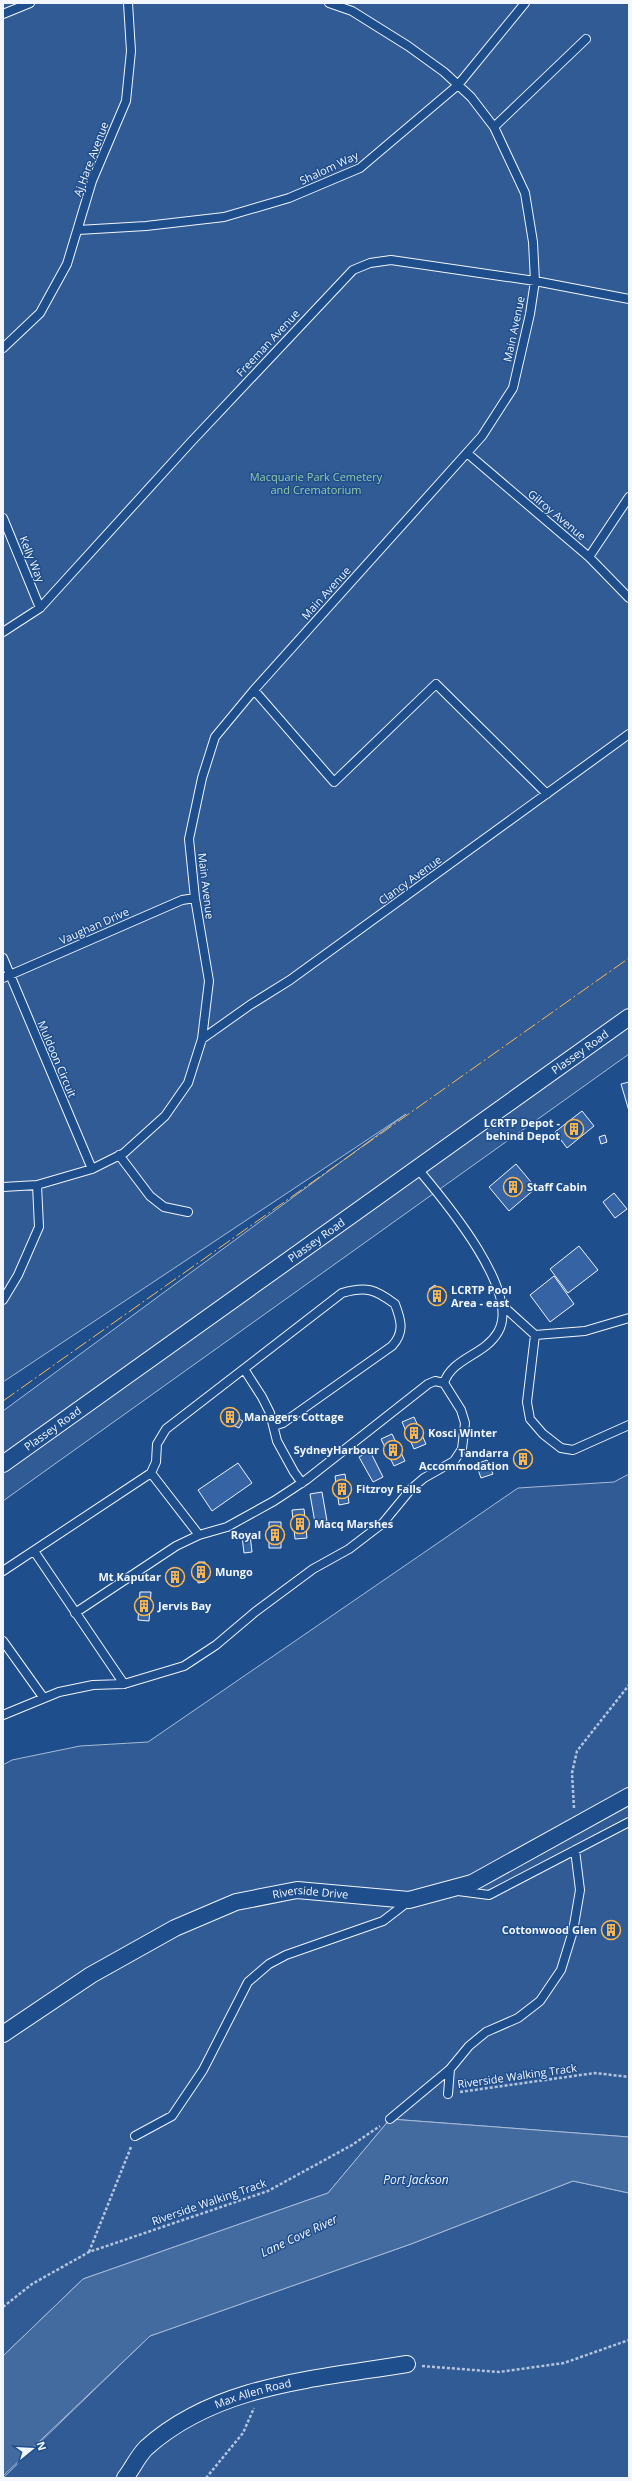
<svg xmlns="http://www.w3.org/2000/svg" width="632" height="2481" font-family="'Open Sans',sans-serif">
<rect width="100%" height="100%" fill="#1f4e8c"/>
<!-- built -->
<path fill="#305b95" stroke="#a8bbd7" d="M 3,3 L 629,3 L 629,1054 L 3,1501 L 3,1411 L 406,1114 L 3,1382 Z
M 629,1474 L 629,2137 L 390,2119 L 328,2193 L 83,2279 L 3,2356 L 3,1765 L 12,1760 L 80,1746 L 148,1742 L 518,1488 L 614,1482 Z
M 573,2181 L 629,2193 L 629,2478 L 3,2478 L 150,2336 L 411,2244 Z"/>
<!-- water -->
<path fill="#446ba0" stroke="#a8bbd7" d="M 390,2119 L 629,2137 L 629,2193 L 573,2181 L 411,2244 L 150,2336 L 3,2476 L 3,2356 L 83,2279 L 328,2193 Z"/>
<!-- building -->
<path fill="#3563a3" stroke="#f2f6ff" d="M 629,1082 L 629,1111 L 621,1084 Z
M 582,1111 L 594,1126 L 567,1148 L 555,1132 Z
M 605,1135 L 607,1142 L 601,1144 L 599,1137 Z
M 516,1164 L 536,1188 L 509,1211 L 489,1187 Z
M 614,1193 L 627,1209 L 615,1218 L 603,1202 Z
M 579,1246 L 598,1270 L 568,1293 L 550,1269 Z
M 554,1276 L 574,1304 L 550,1322 L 530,1295 Z
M 435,1285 L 438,1291 L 432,1295 L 429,1289 Z
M 438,1291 L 442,1298 L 436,1301 L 432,1295 Z
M 227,1413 L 243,1421 L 239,1428 L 224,1421 Z
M 414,1417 L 426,1444 L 414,1449 L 402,1422 Z
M 392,1434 L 405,1461 L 394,1466 L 381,1439 Z
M 526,1449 L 532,1463 L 520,1468 L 515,1454 Z
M 370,1451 L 383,1477 L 373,1482 L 359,1457 Z
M 487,1460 L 493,1474 L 481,1478 L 476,1464 Z
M 238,1463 L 252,1483 L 212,1511 L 198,1490 Z
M 345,1474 L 349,1503 L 339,1505 L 335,1476 Z
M 322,1492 L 327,1521 L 315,1523 L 310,1494 Z
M 304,1509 L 307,1538 L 295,1539 L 292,1510 Z
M 269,1522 L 281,1522 L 281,1548 L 269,1548 Z
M 250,1535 L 252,1552 L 244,1553 L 242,1536 Z
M 198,1562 L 205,1562 L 205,1582 L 198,1583 Z
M 169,1573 L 182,1574 L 182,1581 L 169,1580 Z
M 140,1592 L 151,1592 L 149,1621 L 138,1620 Z
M 607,1925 L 618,1929 L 616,1935 L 605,1932 Z"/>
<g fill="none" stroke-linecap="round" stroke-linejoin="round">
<!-- service casing -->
<g stroke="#f2f6ff" stroke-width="10">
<path id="service" d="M 3,14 L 30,3
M 494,127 L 586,39
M 78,230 L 146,226 L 224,217 L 289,198 L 360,168 L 458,85 L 525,3
M 3,348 L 40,313 L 67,264 L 92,181 L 126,101 L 131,51 L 128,3
M 467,453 L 589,557 L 629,598
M 3,518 L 40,608
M 589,557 L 629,497
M 3,632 L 40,608 L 191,442 L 353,270 L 370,263 L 391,260 L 535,281 L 629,299
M 254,690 L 334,782 L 436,684 L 547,794
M 3,958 L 92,1169
M 3,978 L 182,900 L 195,898
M 202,1039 L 250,1005 L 290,980 L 629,734
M 119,1155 L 150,1196 L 164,1207 L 188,1212
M 3,1187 L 37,1185 L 92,1169 L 124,1153 L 165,1116 L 188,1083 L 202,1039 L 209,981 L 195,898 L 189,839 L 202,778 L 215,737 L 254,690 L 482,436 L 513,388 L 530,314 L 535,281 L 533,242 L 525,193 L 494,127 L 471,97 L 444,72 L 408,46 L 352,11 L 329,3
M 3,1300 L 18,1275 L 39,1227 L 37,1185
M 503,1306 L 535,1335 L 585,1331 L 629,1318
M 535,1335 L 527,1402 L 530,1419 L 543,1434 L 561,1448 L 573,1450 L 629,1425
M 244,1369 L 262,1397 L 270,1413 L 277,1441 L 294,1472 L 302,1483
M 151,1473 L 199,1535
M 34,1551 L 124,1684
M 3,1571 L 151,1473 L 156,1462 L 157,1444 L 166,1429 L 342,1293 C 366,1286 375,1289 395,1304 C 401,1320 405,1332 392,1346 L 283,1423 L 274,1426
M 75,1613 L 176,1546 L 199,1535 L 227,1527 L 274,1501 L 306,1480 L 428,1384 L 435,1381 L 444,1383
M 3,1641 L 43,1697
M 3,1715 L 59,1692 L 93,1685 L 124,1684 L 184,1666 L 216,1645 L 255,1612 L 313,1569 L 349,1549 L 383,1523 L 411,1489 L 424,1478 L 454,1461 L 462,1449 L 465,1423 L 461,1410 L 444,1383 C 452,1358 485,1355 498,1332 C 522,1292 443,1199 418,1169
M 458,1891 L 489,1895 L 629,1822
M 448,2094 L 450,2069 L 469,2046 L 486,2032 L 518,2018 L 540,2001 L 561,1970 L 573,1931 L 580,1890 L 575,1850
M 390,2119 L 450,2069
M 135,2136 L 172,2116 L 203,2070 L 248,1982 L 269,1964 L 286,1955 L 383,1921 L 409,1901"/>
</g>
<!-- minor casing -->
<g stroke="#f2f6ff" stroke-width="18">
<g id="minor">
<path id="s1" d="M 3,1464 L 629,1017"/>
<path id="s2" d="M 3,2034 L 91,1975 L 175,1928 L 236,1902 L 297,1890 L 409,1900 L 472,1883 L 629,1796"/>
<path id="s3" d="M 125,2478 C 132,2469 138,2456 146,2448 C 217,2384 317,2379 407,2364"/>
</g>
</g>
<!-- path -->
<path stroke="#b3c4dc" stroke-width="2.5" stroke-dasharray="3 2" stroke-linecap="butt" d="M 574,1808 L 572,1773 L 577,1751 L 629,1685
M 460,2092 L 595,2073 L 629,2077
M 89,2252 L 131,2147
M 3,2307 L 32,2284 L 89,2252 L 268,2191 L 352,2145 L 380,2126
M 422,2366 L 499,2372 L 564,2363 L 629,2340
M 206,2478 L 243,2433 L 254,2408"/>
<!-- service -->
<use href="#service" stroke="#1f4e8c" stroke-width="8"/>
<!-- minor -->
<use href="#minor" stroke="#1f4e8c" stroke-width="16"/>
<!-- power -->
<path stroke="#ffb74d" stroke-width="1" stroke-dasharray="14 3 2 3" stroke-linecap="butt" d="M 3,1401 L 629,958"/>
</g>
<!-- icons -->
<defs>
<g id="building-ring" transform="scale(1)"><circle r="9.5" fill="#1f4e8c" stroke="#ffb74d" stroke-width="1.5"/><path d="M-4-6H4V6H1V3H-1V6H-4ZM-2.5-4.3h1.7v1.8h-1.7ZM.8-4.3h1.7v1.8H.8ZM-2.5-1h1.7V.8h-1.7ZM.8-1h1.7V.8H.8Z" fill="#ffb74d"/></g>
</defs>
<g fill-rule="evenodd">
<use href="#building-ring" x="574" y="1129"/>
<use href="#building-ring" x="513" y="1187"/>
<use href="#building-ring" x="437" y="1296"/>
<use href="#building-ring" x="230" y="1417"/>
<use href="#building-ring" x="414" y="1433"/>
<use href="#building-ring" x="393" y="1450"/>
<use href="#building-ring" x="523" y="1459"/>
<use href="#building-ring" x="342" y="1489"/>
<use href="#building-ring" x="300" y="1524"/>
<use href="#building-ring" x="275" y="1535"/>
<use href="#building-ring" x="201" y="1572"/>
<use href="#building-ring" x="175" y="1577"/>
<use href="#building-ring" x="144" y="1606"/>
<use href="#building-ring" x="611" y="1930"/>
</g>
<g text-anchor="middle" stroke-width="3" stroke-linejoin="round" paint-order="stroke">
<!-- street labels -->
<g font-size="11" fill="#f2f6ff" stroke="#1f4e8c">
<text transform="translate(91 159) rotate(-69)" y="4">Aj Hare Avenue</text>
<text transform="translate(329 168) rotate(-25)" y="4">Shalom Way</text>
<text transform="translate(514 329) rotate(-78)" y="4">Main Avenue</text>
<text transform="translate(268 343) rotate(-47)" y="4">Freeman Avenue</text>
<text transform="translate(557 515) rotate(40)" y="4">Gilroy Avenue</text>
<text transform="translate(32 559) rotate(68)" y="4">Kelly Way</text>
<text transform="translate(326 593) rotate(-48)" y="4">Main Avenue</text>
<text transform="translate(410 880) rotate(-36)" y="4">Clancy Avenue</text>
<text transform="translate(206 886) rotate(83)" y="4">Main Avenue</text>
<text transform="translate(94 926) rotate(-24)" y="4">Vaughan Drive</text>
<text dy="4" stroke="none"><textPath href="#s1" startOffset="709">Plassey Road</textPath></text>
<text transform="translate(57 1059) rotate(67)" y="4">Muldoon Circuit</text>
<text dy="4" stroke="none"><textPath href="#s1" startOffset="385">Plassey Road</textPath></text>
<text dy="4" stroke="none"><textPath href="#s1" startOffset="61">Plassey Road</textPath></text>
<text dy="4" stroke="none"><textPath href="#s2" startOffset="344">Riverside Drive</textPath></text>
<text transform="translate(517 2076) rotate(-8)" y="4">Riverside Walking Track</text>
<text transform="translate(209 2202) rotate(-19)" y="4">Riverside Walking Track</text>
<text dy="4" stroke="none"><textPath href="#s3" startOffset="158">Max Allen Road</textPath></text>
</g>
<!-- park labels -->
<g font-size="11" fill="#97c8a6" stroke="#1f4e8c">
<text x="316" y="481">Macquarie Park Cemetery<tspan x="316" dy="13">and Crematorium</tspan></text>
</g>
<!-- poi labels -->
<g font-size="11" font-weight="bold" fill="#f2f6ff" stroke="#1f4e8c" text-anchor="start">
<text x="560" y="1127" text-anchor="end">LCRTP Depot -<tspan x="560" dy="13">behind Depot</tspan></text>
<text x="527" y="1191">Staff Cabin</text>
<text x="451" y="1294">LCRTP Pool<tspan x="451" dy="13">Area - east</tspan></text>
<text x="244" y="1421">Managers Cottage</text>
<text x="428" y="1437">Kosci Winter</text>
<text x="379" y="1454" text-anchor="end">SydneyHarbour</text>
<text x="509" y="1457" text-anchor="end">Tandarra<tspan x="509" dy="13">Accommodation</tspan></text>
<text x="356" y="1493">Fitzroy Falls</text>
<text x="314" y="1528">Macq Marshes</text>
<text x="261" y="1539" text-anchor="end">Royal</text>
<text x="215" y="1576">Mungo</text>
<text x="161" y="1581" text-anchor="end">Mt Kaputar</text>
<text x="158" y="1610">Jervis Bay</text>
<text x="597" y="1934" text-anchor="end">Cottonwood Glen</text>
</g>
<!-- water labels -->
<g font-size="12" font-style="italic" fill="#f2f6ff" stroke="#1f4e8c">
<text x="416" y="2184">Port Jackson</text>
<text transform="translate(299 2236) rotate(-25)" y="4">Lane Cove River</text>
</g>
</g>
<!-- border -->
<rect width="632" height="2481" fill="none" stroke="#f2f6ff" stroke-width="8"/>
<!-- north arrow -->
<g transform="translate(32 2449) rotate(72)" stroke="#1f4e8c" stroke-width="3" paint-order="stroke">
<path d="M0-3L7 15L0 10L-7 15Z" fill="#f2f6ff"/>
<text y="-6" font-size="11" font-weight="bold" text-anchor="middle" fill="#f2f6ff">N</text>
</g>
</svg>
